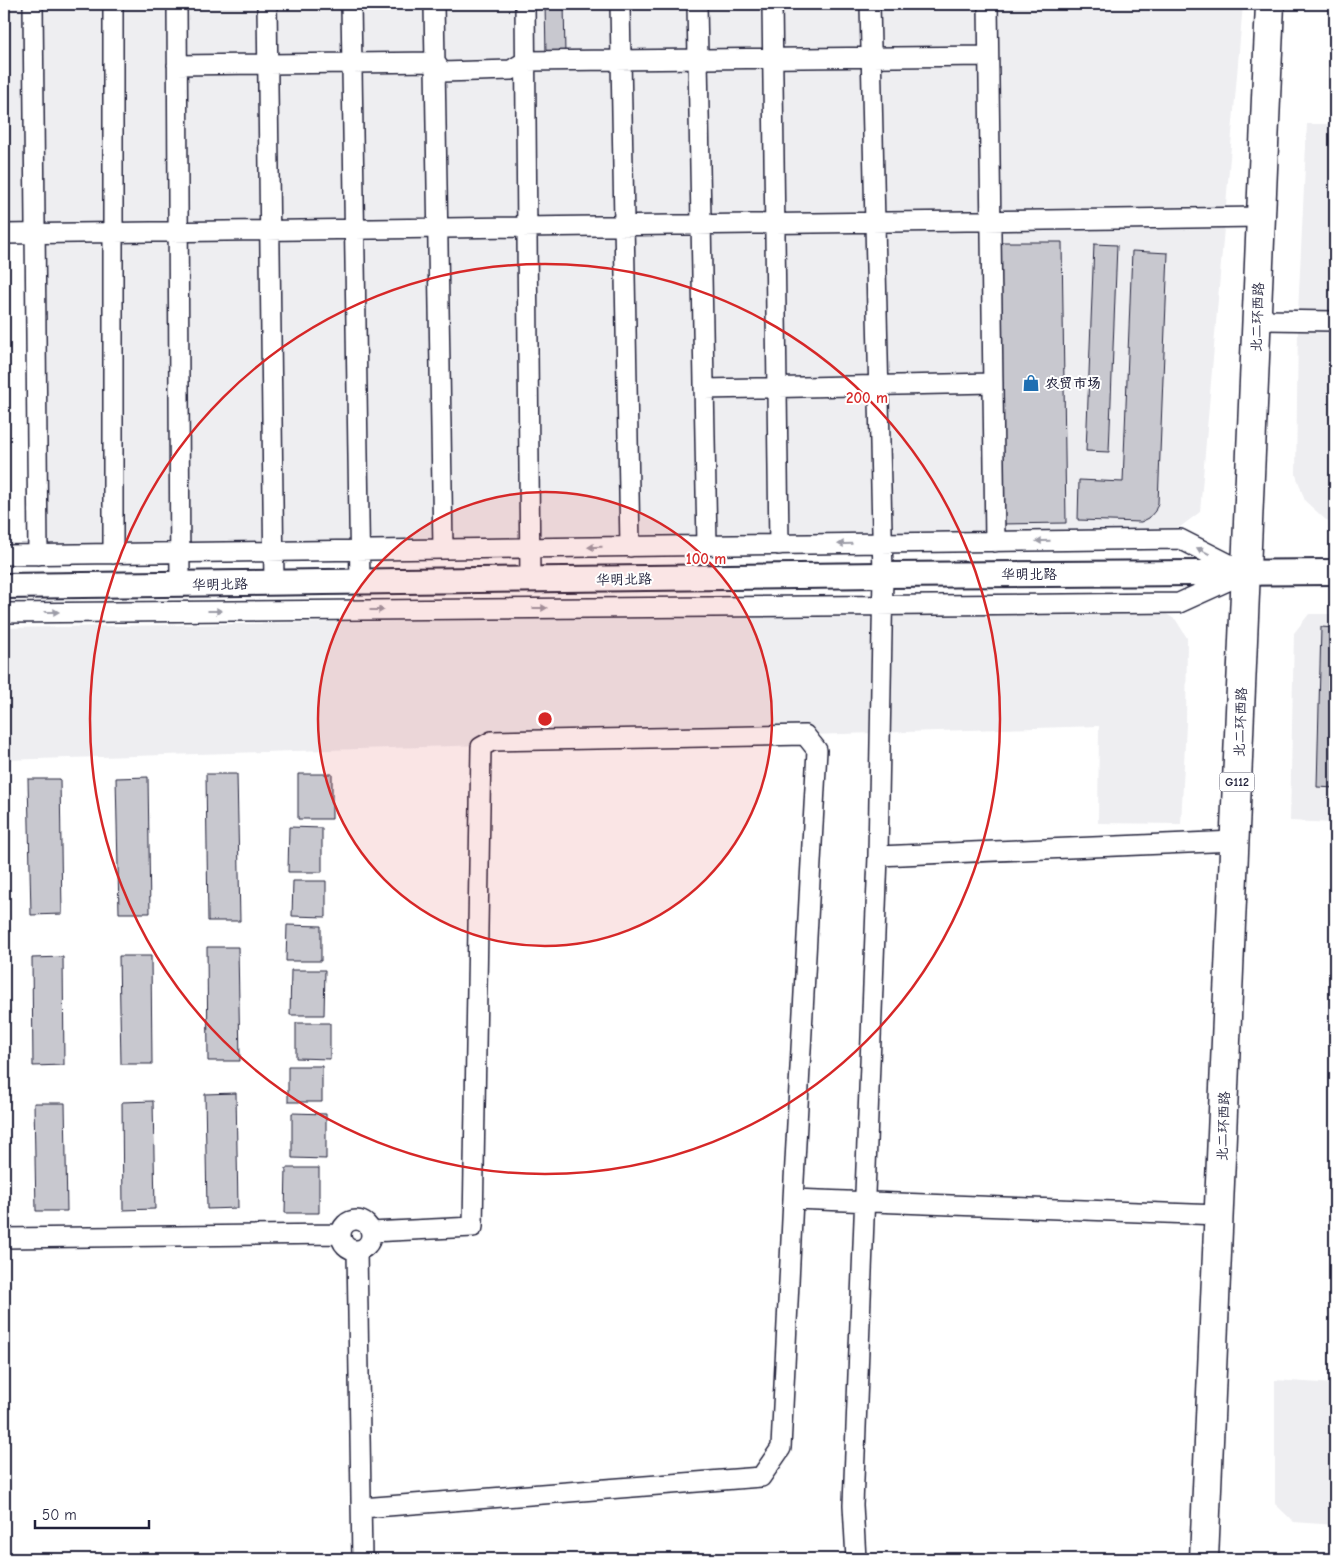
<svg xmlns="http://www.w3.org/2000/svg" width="1339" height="1563" font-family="'Comic Neue','LXGW WenKai TC',sans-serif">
<rect width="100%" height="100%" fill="#fff"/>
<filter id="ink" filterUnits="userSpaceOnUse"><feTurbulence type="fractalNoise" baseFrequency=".02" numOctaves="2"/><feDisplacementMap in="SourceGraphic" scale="10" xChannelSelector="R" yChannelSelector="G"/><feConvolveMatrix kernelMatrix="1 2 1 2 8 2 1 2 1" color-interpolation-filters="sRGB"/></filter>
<g filter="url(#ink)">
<!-- built -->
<path fill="#eeeef1" d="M 4,4 L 1243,4 L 1200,512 L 1180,527 L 1147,536 L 38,552 L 37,244 L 4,244 Z
M 1307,124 L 1335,124 L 1335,313 L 1298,313 Z
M 1298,328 L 1335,328 L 1335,523 L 1326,520 L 1305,501 L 1296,475 Z
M 1157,608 L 1176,620 L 1187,638 L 1186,724 L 1181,824 L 1098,823 L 1099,726 L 4,760 L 4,628 Z
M 1309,614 L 1335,614 L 1335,823 L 1290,821 L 1294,633 Z
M 1275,1380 L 1335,1384 L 1335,1525 L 1294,1522 L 1275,1504 Z"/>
<!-- building -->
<path fill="#c8c8cf" stroke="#22223b" d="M 545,4 L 564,4 L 565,54 L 546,55 Z
M 997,242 L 1062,242 L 1066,523 L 1001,524 Z
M 1094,244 L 1117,245 L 1109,452 L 1086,451 Z
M 1132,251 L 1168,253 L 1158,503 L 1155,511 L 1149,518 L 1141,522 L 1078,520 L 1079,480 L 1123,482 Z
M 1321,627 L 1335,628 L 1335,788 L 1317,787 Z
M 206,774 L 237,774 L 240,921 L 208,921 Z
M 298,774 L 332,774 L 332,819 L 298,819 Z
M 148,777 L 150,913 L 119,913 L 116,778 Z
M 28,779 L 60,779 L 62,914 L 31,915 Z
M 289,827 L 322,828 L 322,872 L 288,872 Z
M 293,881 L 326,881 L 326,917 L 292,916 Z
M 287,925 L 321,926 L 321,961 L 286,961 Z
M 207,947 L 238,947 L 240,1061 L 208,1061 Z
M 119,956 L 151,956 L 152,1064 L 121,1064 Z
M 63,957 L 64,1065 L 33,1066 L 32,958 Z
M 291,970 L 325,970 L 324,1015 L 290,1015 Z
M 296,1023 L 330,1023 L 330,1059 L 296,1058 Z
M 288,1066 L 322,1066 L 322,1102 L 288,1102 Z
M 236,1093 L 238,1208 L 207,1209 L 205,1094 Z
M 153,1101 L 155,1209 L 123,1210 L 122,1102 Z
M 34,1103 L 65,1103 L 67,1211 L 36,1211 Z
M 292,1113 L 326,1114 L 326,1159 L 292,1158 Z
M 286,1168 L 319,1168 L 319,1213 L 285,1213 Z"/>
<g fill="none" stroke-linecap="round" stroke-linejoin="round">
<!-- minor casing -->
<g stroke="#22223b" stroke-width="22">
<path id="minor" d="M 33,4 L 38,555
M 113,4 L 113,554
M 177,4 L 180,584
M 267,4 L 274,583
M 351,4 L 360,583
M 434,4 L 443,549
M 525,4 L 530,581
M 620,4 L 630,547
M 697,4 L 707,546
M 772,4 L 779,545
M 988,4 L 995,542
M 177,65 L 435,62 L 442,72 L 511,70 L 526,61 L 988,56
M 4,234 L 1261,217
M 1257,320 L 1335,321
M 704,389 L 993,383
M 4,555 L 1180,539 L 1245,572
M 4,613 L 1179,603 L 1243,574
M 878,856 L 1235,841
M341 1235a15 15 0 1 1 30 0a15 15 0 1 1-30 0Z
M 371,1232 L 473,1227 L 481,747 L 492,741 L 805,735 L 817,750 L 793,1199 L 1219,1215
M 4,1238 L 341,1234
M 357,1251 L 362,1559
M 362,1508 L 761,1477 L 781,1448 L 793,1199
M 856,1559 L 853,1505 L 878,856 L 883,575 L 870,4"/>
</g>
<!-- major casing -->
<g stroke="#22223b" stroke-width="28">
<path id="major" d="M 4,586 L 883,575 L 1335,572"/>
</g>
<!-- highway casing -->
<g stroke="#22223b" stroke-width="31">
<path id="highway" d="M 1204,1559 L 1270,4"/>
</g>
<!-- minor -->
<use href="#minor" stroke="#fff" stroke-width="19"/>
<!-- major -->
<use href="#major" stroke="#fff" stroke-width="24"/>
<!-- highway -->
<use href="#highway" stroke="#fff" stroke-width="28"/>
</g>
<!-- one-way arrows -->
<defs><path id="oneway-solid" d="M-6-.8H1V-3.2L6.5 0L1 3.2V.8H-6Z" transform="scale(1.25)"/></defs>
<g fill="#9c9ca7">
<use href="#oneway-solid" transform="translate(1043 541) rotate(179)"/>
<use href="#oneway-solid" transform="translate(845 544) rotate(179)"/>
<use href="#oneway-solid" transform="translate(595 547) rotate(179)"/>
<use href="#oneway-solid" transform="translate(1203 551) rotate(-153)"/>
<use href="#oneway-solid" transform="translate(540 608)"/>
<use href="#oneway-solid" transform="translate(377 610)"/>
<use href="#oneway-solid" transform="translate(215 611)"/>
<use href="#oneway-solid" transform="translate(52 612)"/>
</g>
</g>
<!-- distance rings -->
<circle cx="545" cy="719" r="227" fill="#d62828" fill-opacity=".12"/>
<g fill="none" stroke="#d62828" stroke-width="2.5">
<circle cx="545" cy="719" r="227"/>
<circle cx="545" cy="719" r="455"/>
</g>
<!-- icons -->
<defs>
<g id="shop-bare" transform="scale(1.35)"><path d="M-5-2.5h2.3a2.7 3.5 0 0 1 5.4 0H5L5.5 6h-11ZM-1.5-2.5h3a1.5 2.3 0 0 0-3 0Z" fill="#1f6fb2" stroke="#fff" stroke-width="2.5" paint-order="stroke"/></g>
</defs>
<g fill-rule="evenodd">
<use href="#shop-bare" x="1031" y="383"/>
</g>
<g text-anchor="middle" stroke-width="4" stroke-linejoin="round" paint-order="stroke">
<!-- shield labels -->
<rect fill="#fff" stroke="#646476" stroke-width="1" x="1219.5" y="772.5" width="35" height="19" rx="4"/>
<g font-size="12" font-weight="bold" fill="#22223b">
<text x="1237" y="786">G112</text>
</g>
<!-- street labels -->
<g font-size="14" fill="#22223b" stroke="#fff">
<text transform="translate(1257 317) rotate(-88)" y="5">北二环西路</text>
<text x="1029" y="579">华明北路</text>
<text transform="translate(624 579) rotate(-1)" y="5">华明北路</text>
<text transform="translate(220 584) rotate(-1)" y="5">华明北路</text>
<text transform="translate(1240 722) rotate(-88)" y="5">北二环西路</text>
<text transform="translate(1223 1126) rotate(-88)" y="5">北二环西路</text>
</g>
<!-- poi labels -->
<g font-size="14" font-weight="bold" fill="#22223b" stroke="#fff" text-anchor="start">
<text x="1045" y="388">农贸市场</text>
</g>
</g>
<circle cx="545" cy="719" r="8" fill="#d62828" stroke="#fff" stroke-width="2.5"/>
<g font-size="15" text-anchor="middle" font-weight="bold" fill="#d62828" stroke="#fff" stroke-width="4" stroke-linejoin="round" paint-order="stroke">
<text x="867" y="403">200 m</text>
<text x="706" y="564">100 m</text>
</g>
<!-- margin -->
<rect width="1339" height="1563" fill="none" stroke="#fff" stroke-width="20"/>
<rect x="10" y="10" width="1319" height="1543" fill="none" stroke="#22223b" stroke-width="2" filter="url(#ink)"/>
<!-- scale -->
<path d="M35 1520v8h114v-8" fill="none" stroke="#22223b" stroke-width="2.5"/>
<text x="42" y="1520" font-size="15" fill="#22223b" stroke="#ffffff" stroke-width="4" paint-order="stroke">50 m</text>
</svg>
